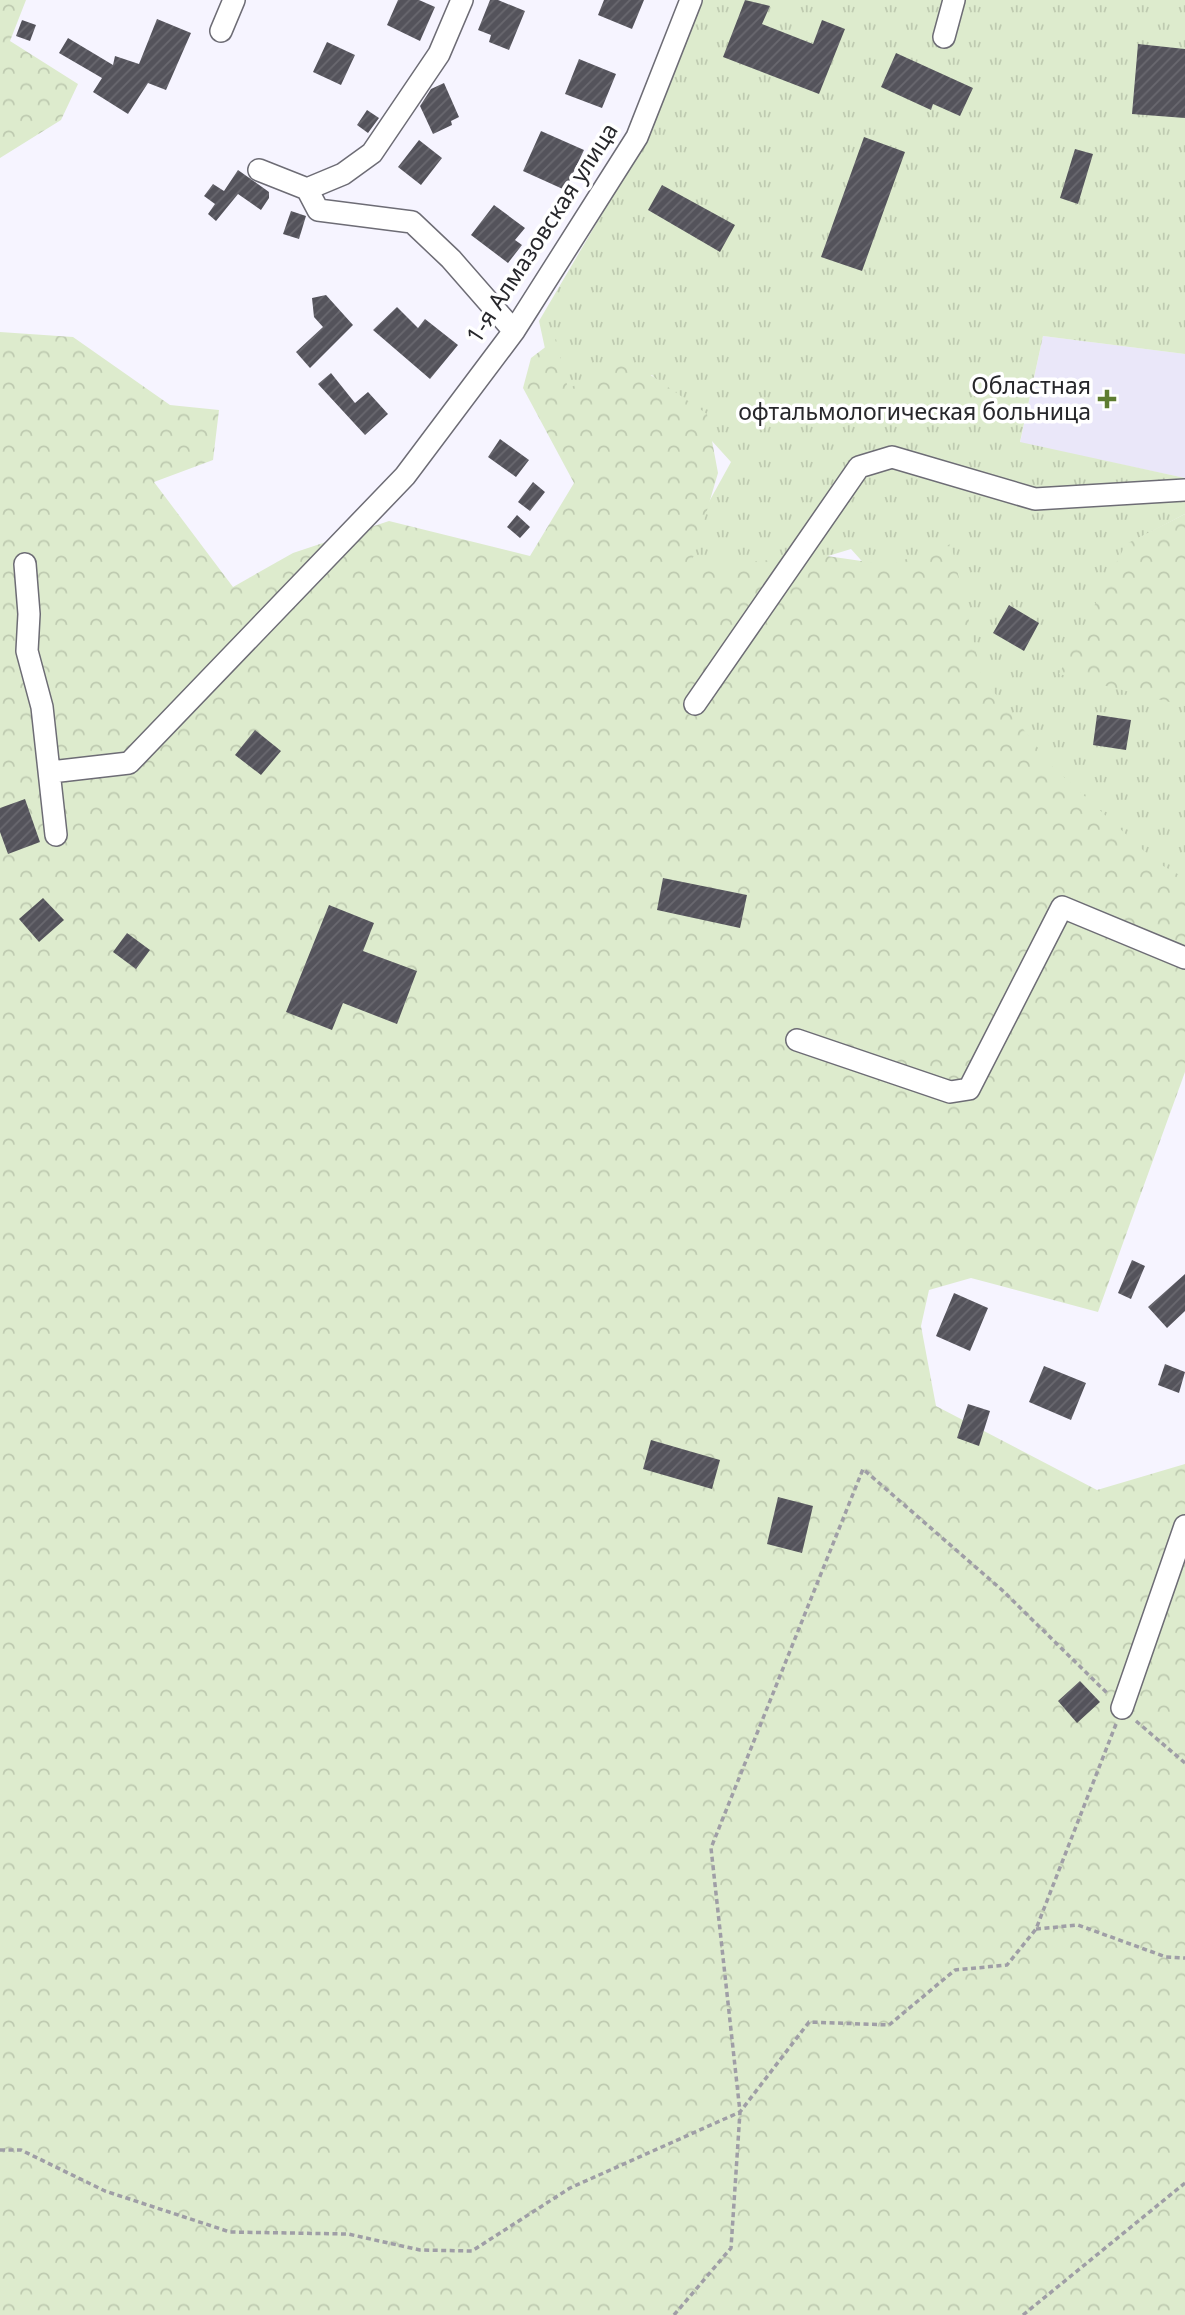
<svg xmlns="http://www.w3.org/2000/svg" width="1185" height="2315" font-family="'Noto Sans',sans-serif">
<defs>
<pattern id="grass-tufts" width="24" height="20" patternUnits="userSpaceOnUse" patternTransform="scale(1.75)"><rect width="24" height="20" fill="#ddebcd"/><path d="M3 7l-1-3M5 7V3M7 7l1-3M15 17l-1-3M17 17v-4M19 17l1-3" fill="none" stroke="#becab0"/></pattern>
<pattern id="forest-crowns" width="20" height="18" patternUnits="userSpaceOnUse" patternTransform="scale(1.75)"><rect width="20" height="18" fill="#ddebcd"/><path d="M2 6a3 3 0 1 1 6 0M12 15a3 3 0 1 1 6 0" fill="none" stroke="#becab0"/></pattern>
<pattern id="building-hatch" width="6" height="6" patternUnits="userSpaceOnUse" patternTransform="scale(1.75)"><rect width="6" height="6" fill="#54535b"/><path d="M-1 1l2-2M0 6l6-6M5 7l2-2" fill="none" stroke="#69686f"/></pattern>
</defs>
<rect width="100%" height="100%" fill="#f6f4ff"/>
<!-- built -->
<path fill="#eae7f9" d="M 1043,336 L 1185,354 L 1185,478 L 1020,443 Z"/>
<!-- grass -->
<path fill="url(#grass-tufts)" d="M 701,0 L 1185,0 L 1185,354 L 1043,336 L 1020,442 L 1185,478 L 1185,514 L 1126,545 L 1185,702 L 1185,885 L 1157,869 L 1055,776 L 851,549 L 759,577 L 635,672 L 705,509 L 731,462 L 652,375 L 592,385 L 556,399 L 539,321 L 646,139 Z"/>
<!-- forest -->
<path fill="url(#forest-crowns)" d="M 0,0 L 26,0 L 10,41 L 78,84 L 61,120 L 0,158 Z
M 0,332 L 73,337 L 170,405 L 219,410 L 213,460 L 154,482 L 233,587 L 293,553 L 389,521 L 530,556 L 574,483 L 523,388 L 531,358 L 556,339 L 568,389 L 626,358 L 707,414 L 718,473 L 690,568 L 820,555 L 889,565 L 951,544 L 982,677 L 1053,767 L 1156,862 L 1185,878 L 1185,1072 L 1098,1312 L 971,1278 L 929,1290 L 921,1326 L 936,1406 L 1097,1490 L 1185,1464 L 1185,2315 L 0,2315 Z
M 1185,514 L 1185,706 L 1059,674 L 1126,544 Z"/>
<!-- building -->
<path fill="url(#building-hatch)" d="M 398,0 L 419,0 L 435,7 L 420,41 L 387,25 Z
M 490,0 L 498,0 L 525,11 L 509,50 L 489,42 L 491,35 L 478,30 Z
M 604,0 L 644,0 L 632,29 L 598,15 Z
M 745,0 L 770,6 L 762,24 L 813,44 L 822,20 L 845,29 L 819,94 L 723,57 Z
M 157,19 L 191,33 L 166,90 L 148,83 L 128,114 L 93,92 L 102,78 L 59,53 L 68,38 L 113,65 L 115,56 L 139,64 Z
M 22,20 L 36,25 L 30,41 L 16,36 Z
M 327,42 L 355,55 L 341,85 L 313,72 Z
M 1138,44 L 1185,49 L 1185,118 L 1132,114 Z
M 896,53 L 973,88 L 960,116 L 933,104 L 931,110 L 881,87 Z
M 579,59 L 616,74 L 602,108 L 565,94 Z
M 444,83 L 459,117 L 451,121 L 452,125 L 433,134 L 420,106 L 431,89 Z
M 367,110 L 379,118 L 368,133 L 357,125 Z
M 541,131 L 584,150 L 565,190 L 523,171 Z
M 864,137 L 905,152 L 862,271 L 821,257 Z
M 419,140 L 442,158 L 421,185 L 398,167 Z
M 1075,149 L 1093,154 L 1078,204 L 1060,198 Z
M 238,170 L 269,192 L 269,198 L 261,210 L 238,194 L 216,221 L 208,214 L 215,204 L 204,196 L 213,184 L 224,191 Z
M 662,185 L 735,225 L 720,252 L 648,210 Z
M 494,205 L 525,228 L 515,240 L 522,245 L 508,263 L 471,235 Z
M 291,211 L 306,216 L 299,239 L 283,234 Z
M 326,295 L 353,325 L 310,368 L 296,352 L 323,327 L 314,317 L 312,298 Z
M 397,307 L 418,328 L 425,319 L 458,345 L 430,379 L 373,330 Z
M 331,373 L 355,403 L 368,392 L 388,414 L 365,435 L 318,384 Z
M 500,439 L 529,460 L 516,477 L 488,457 Z
M 533,482 L 545,492 L 530,511 L 518,502 Z
M 517,515 L 530,527 L 520,538 L 507,527 Z
M 1009,605 L 1039,623 L 1024,651 L 993,633 Z
M 1097,715 L 1131,720 L 1126,750 L 1093,745 Z
M 255,730 L 281,751 L 261,775 L 235,755 Z
M 25,799 L 40,842 L 8,854 L 0,832 L 0,808 Z
M 663,878 L 747,895 L 740,928 L 657,910 Z
M 43,898 L 64,920 L 39,942 L 19,919 Z
M 329,905 L 374,923 L 363,951 L 417,971 L 397,1024 L 343,1003 L 332,1030 L 286,1012 Z
M 127,933 L 150,950 L 136,969 L 113,952 Z
M 1132,1260 L 1145,1266 L 1131,1299 L 1118,1293 Z
M 1185,1274 L 1185,1311 L 1167,1328 L 1148,1307 Z
M 954,1293 L 988,1308 L 970,1351 L 936,1336 Z
M 1165,1364 L 1185,1372 L 1179,1393 L 1158,1385 Z
M 1044,1366 L 1086,1383 L 1071,1420 L 1029,1402 Z
M 968,1404 L 990,1411 L 979,1446 L 957,1438 Z
M 651,1440 L 720,1460 L 712,1489 L 643,1469 Z
M 778,1497 L 813,1506 L 802,1553 L 767,1544 Z
M 1080,1681 L 1100,1702 L 1077,1723 L 1058,1701 Z"/>
<g fill="none" stroke-linecap="round" stroke-linejoin="round">
<!-- minor casing -->
<g stroke="#6d6c75" stroke-width="24">
<path id="minor" d="M 221,31 L 234,0
M 944,37 L 954,0
M 259,170 L 307,189 L 343,174 L 372,153 L 439,54 L 462,0
M 307,189 L 318,210 L 412,222 L 451,259 L 514,331
M 25,564 L 29,614 L 27,651 L 42,707 L 56,835
M 695,704 L 859,467 L 892,457 L 1035,499 L 1185,490
M 51,772 L 129,763 L 405,476 L 514,331 L 637,137 L 691,0
M 797,1040 L 950,1092 L 969,1089 L 1062,907 L 1185,958
M 1122,1708 L 1185,1526"/>
</g>
<!-- path -->
<path stroke="#9f9ea6" stroke-width="3.5" stroke-dasharray="5 3.5" stroke-linecap="butt" d="M 1136,1721 L 1185,1763
M 1036,1929 L 1078,1925 L 1166,1957 L 1185,1958
M 0,2150 L 21,2150 L 105,2191 L 230,2232 L 348,2234 L 420,2250 L 472,2251 L 570,2188 L 740,2112 L 809,2022 L 889,2025 L 955,1970 L 1007,1965 L 1036,1929 L 1116,1724
M 674,2315 L 731,2248 L 740,2112 L 711,1848 L 863,1469 L 1002,1590 L 1108,1694
M 1023,2315 L 1185,2183"/>
<!-- minor -->
<use href="#minor" stroke="#fff" stroke-width="21"/>
</g>
<!-- markers -->
<path fill="#5e7c31" stroke="#fff" stroke-width="2.5" d="M1103.5 388.5h7v7h7v7h-7v7h-7v-7h-7v-7h7z"/>
<g text-anchor="middle" stroke-width="7" stroke-linejoin="round" paint-order="stroke">
<!-- street labels -->
<g font-size="23" fill="#27272b" stroke="#fff">
<text transform="translate(542 233) rotate(-57)" y="8">1-я Алмазовская улица</text>
</g>
<!-- poi labels -->
<g font-size="23" fill="#27272b" stroke="#fff" text-anchor="end">
<text x="1091" y="394">Областная<tspan x="1091" dy="26">офтальмологическая больница</tspan></text>
</g>
</g>
</svg>
